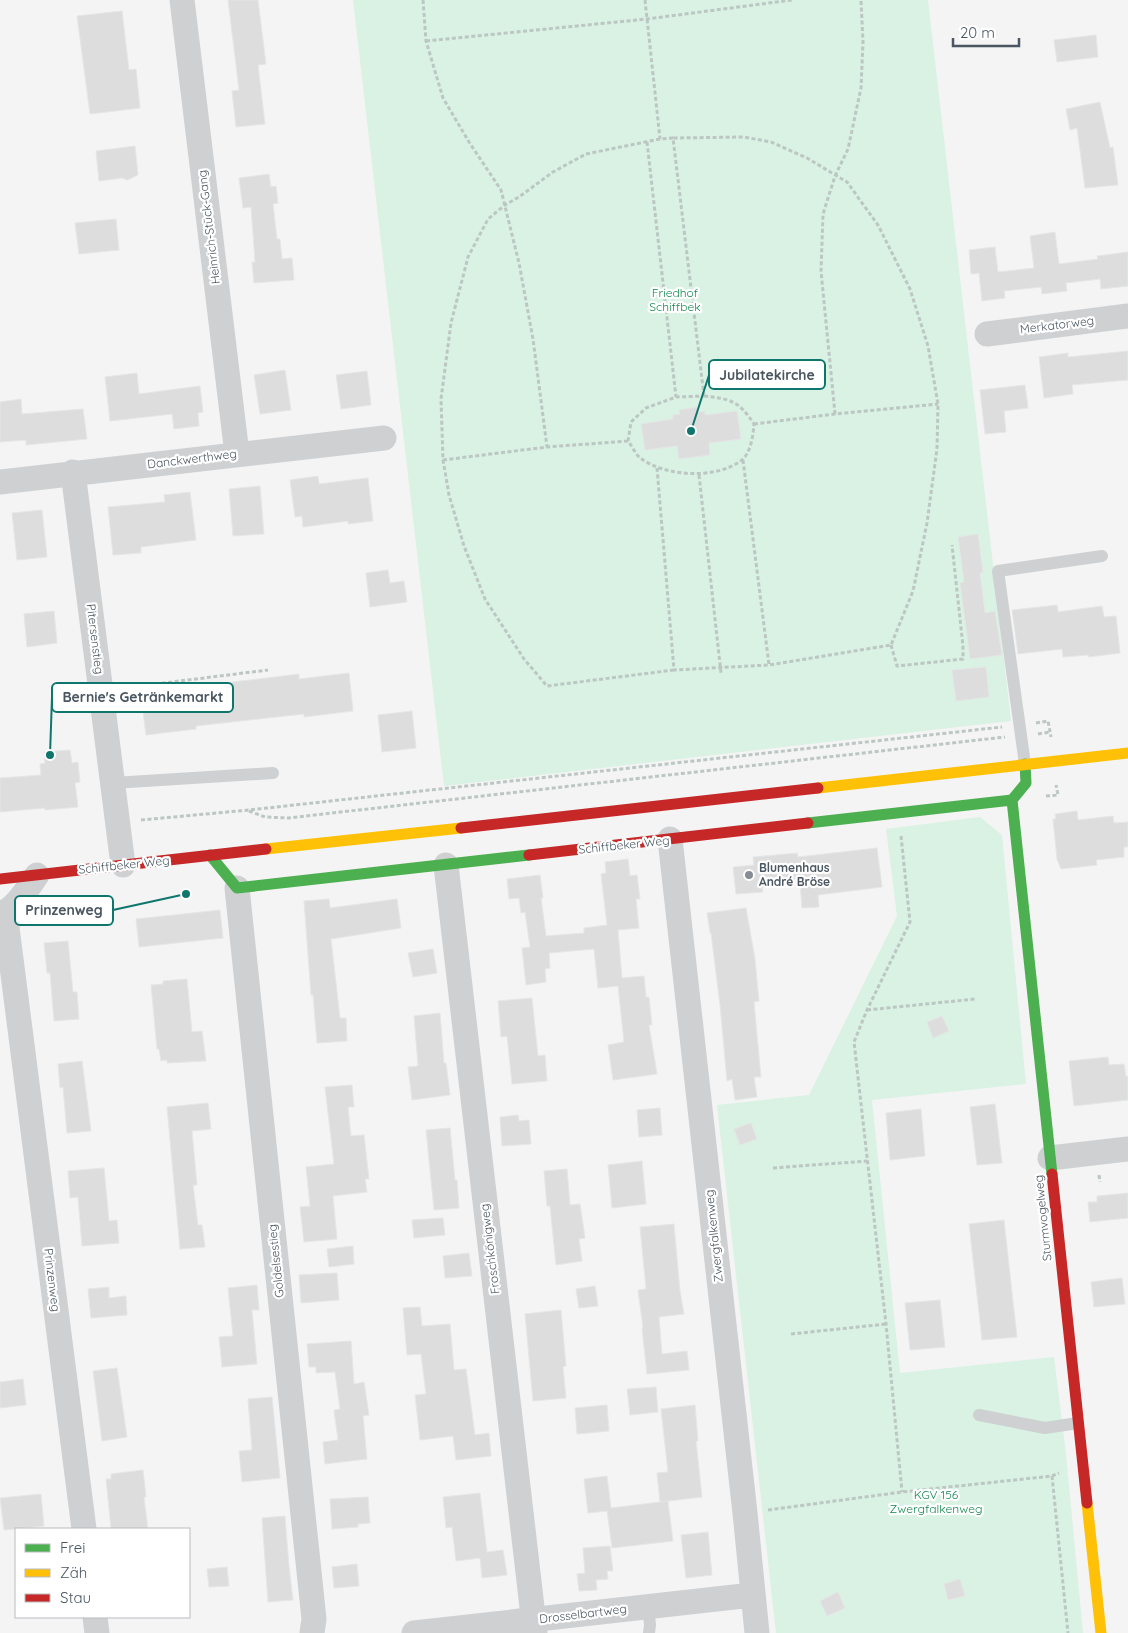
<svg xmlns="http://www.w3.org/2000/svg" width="1128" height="1633" font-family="Quicksand,sans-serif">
<rect width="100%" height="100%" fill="#f4f4f4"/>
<!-- green -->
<path fill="#d9f2e3" d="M 353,0 L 928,0 L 1011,721 L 444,786 Z
M 980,817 L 1002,835 L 1026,1084 L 872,1100 L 900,1373 L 1054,1357 L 1066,1454 L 1083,1633 L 776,1633 L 717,1105 L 809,1095 L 897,916 L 886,829 Z"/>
<!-- building -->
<path fill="#ddddde" stroke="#e5e6e7" d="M 228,0 L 258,0 L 266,64 L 258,65 L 265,124 L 236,127 L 232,91 L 239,90 Z
M 122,11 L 129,70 L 136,69 L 140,108 L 90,114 L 77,16 Z
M 1096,35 L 1098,57 L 1057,62 L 1054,40 Z
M 1100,102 L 1110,148 L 1113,147 L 1118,185 L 1085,188 L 1077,128 L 1070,130 L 1066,109 Z
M 135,146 L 138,175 L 127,180 L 122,178 L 99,181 L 96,151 Z
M 269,174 L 271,187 L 276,186 L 278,203 L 273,204 L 277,239 L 280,239 L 282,259 L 292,258 L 294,280 L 254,283 L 252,262 L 255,262 L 251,207 L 243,208 L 239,178 Z
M 116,219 L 119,250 L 79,254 L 75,223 Z
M 1055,232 L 1059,264 L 1098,259 L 1097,256 L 1128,252 L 1128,286 L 1101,289 L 1100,279 L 1066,283 L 1067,291 L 1042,294 L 1041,287 L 1004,291 L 1005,298 L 982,301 L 979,273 L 971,274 L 969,250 L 995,247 L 998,272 L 1034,268 L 1030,236 Z
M 1128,351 L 1128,380 L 1072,385 L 1073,394 L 1044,398 L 1039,357 L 1068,353 L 1068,357 Z
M 285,370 L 291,410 L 260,414 L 254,375 Z
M 367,371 L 371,405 L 341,409 L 336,375 Z
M 137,373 L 139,394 L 200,386 L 203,412 L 198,413 L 199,426 L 174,429 L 172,414 L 110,421 L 105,377 Z
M 1025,385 L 1028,408 L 1004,411 L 1006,432 L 985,434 L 980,390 Z
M 21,399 L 22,414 L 83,409 L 87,439 L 26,445 L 26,440 L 0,442 L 0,402 Z
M 697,407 L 697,412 L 705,411 L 705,415 L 737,411 L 741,439 L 709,443 L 710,455 L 679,459 L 677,446 L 645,450 L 641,424 L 673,419 L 673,415 L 680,414 L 679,410 Z
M 318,476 L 319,484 L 368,478 L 373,521 L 348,524 L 348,521 L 303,527 L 302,516 L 295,517 L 290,480 Z
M 260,486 L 264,534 L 233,536 L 229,489 Z
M 190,492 L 196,540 L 141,547 L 141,553 L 113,555 L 108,507 L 165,502 L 164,495 Z
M 42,510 L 47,557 L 17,560 L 12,513 Z
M 978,534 L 983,573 L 980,573 L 985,613 L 995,611 L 1002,655 L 970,659 L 960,583 L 964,582 L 958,537 Z
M 388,570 L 390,583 L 404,581 L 407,602 L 370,607 L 366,573 Z
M 1057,605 L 1058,612 L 1102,606 L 1104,617 L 1116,616 L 1120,653 L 1089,657 L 1088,655 L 1063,657 L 1062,649 L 1018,654 L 1012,610 Z
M 54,611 L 57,643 L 27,647 L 24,614 Z
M 986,667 L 989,697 L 956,701 L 952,670 Z
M 349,673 L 353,711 L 304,717 L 304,714 L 196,726 L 196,729 L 146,735 L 141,696 L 192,690 L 191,687 L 299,674 L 299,679 Z
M 412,711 L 416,748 L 382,752 L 378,715 Z
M 70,750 L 72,763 L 78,762 L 80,782 L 75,783 L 78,807 L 45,810 L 45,808 L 0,812 L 0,778 L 41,775 L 40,764 L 45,763 L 44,752 Z
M 1077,811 L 1078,820 L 1113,816 L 1114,823 L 1128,822 L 1128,847 L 1124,847 L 1124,857 L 1096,860 L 1097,865 L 1061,869 L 1057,859 L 1053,819 L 1056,819 L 1055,814 Z
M 877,848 L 882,887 L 818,895 L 819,907 L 802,908 L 800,883 L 762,888 L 763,892 L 736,894 L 733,867 L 754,865 L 753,857 L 797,853 L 798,857 Z
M 628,859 L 630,876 L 637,875 L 640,899 L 636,899 L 639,928 L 618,930 L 622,978 L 644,976 L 646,997 L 649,997 L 652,1025 L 649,1025 L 657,1074 L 613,1080 L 608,1045 L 624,1042 L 618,986 L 598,988 L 594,949 L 549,953 L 550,968 L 545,969 L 546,982 L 526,985 L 522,948 L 530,947 L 525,912 L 521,913 L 519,898 L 509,899 L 507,879 L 540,875 L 543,898 L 541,898 L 546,936 L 584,933 L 584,928 L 607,925 L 601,874 L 606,873 L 605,862 Z
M 329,899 L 330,908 L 397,899 L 401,928 L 331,939 L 340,1018 L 346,1018 L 347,1041 L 317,1043 L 313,995 L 311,995 L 304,901 Z
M 746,908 L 755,959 L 759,1001 L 754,1002 L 761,1077 L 754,1077 L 757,1097 L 735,1100 L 732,1079 L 727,1081 L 720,1005 L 711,933 L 710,933 L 707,913 Z
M 220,910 L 223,938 L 139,947 L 136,919 Z
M 68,941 L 73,992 L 77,992 L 79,1019 L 54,1021 L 50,973 L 47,973 L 44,943 Z
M 433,949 L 437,973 L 413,977 L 408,953 Z
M 187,979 L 192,1032 L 202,1031 L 206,1061 L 167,1063 L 167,1060 L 161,1061 L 159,1049 L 157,1049 L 151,985 L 163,984 L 163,981 Z
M 532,998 L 538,1056 L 545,1055 L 547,1081 L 512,1084 L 507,1036 L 501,1037 L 498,1001 Z
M 440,1013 L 444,1063 L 446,1063 L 450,1095 L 412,1100 L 408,1067 L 418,1066 L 414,1016 Z
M 942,1016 L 949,1031 L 933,1038 L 927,1022 Z
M 1108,1057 L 1109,1065 L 1124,1064 L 1126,1077 L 1128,1076 L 1128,1100 L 1074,1106 L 1069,1061 Z
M 82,1061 L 91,1131 L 67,1133 L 63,1087 L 60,1088 L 58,1064 Z
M 352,1085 L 354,1107 L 348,1107 L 351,1136 L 364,1135 L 369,1179 L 365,1179 L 367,1192 L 333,1196 L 337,1239 L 304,1242 L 300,1207 L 310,1206 L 306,1167 L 334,1164 L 325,1087 Z
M 208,1103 L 211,1129 L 192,1131 L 197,1185 L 193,1185 L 198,1225 L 202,1225 L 205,1247 L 180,1249 L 167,1107 Z
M 995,1104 L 1002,1163 L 977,1165 L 970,1107 Z
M 660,1108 L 662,1135 L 639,1137 L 637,1110 Z
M 921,1109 L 925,1156 L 890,1160 L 886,1113 Z
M 518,1115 L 519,1121 L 529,1120 L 531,1144 L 502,1146 L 500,1117 Z
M 751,1123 L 757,1139 L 740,1145 L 734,1129 Z
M 450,1128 L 455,1180 L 457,1180 L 459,1208 L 434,1210 L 426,1130 Z
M 642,1161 L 646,1204 L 612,1208 L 608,1165 Z
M 104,1168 L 109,1221 L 117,1220 L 119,1243 L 82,1246 L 78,1197 L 70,1198 L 68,1171 Z
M 567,1169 L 570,1205 L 580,1204 L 585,1238 L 579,1239 L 582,1261 L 556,1265 L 550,1206 L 547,1206 L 544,1171 Z
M 1128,1193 L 1128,1218 L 1090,1222 L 1088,1202 L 1097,1202 L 1097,1196 Z
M 443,1218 L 445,1235 L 414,1238 L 412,1220 Z
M 1004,1220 L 1017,1337 L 982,1340 L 969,1224 Z
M 674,1224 L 680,1291 L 684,1314 L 659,1317 L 662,1354 L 687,1351 L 689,1370 L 647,1374 L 642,1328 L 643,1328 L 638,1290 L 646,1289 L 640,1227 Z
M 353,1246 L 354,1264 L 329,1267 L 327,1249 Z
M 469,1253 L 472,1276 L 445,1278 L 443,1256 Z
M 337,1273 L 339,1300 L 301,1303 L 299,1275 Z
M 1122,1278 L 1125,1304 L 1094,1307 L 1091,1282 Z
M 257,1285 L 259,1310 L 252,1310 L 257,1364 L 222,1367 L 219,1337 L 233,1336 L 228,1288 Z
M 595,1286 L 598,1306 L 579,1308 L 576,1289 Z
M 109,1287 L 109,1298 L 126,1296 L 127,1315 L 91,1318 L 88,1289 Z
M 940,1300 L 945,1347 L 910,1350 L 905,1303 Z
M 420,1307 L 422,1326 L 450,1324 L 454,1370 L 466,1369 L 475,1435 L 489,1433 L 491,1456 L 456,1460 L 453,1436 L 420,1440 L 415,1395 L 426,1394 L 421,1354 L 407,1355 L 403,1308 Z
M 561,1310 L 566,1366 L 563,1367 L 566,1398 L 533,1401 L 525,1314 Z
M 351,1341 L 354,1384 L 364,1382 L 369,1415 L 363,1416 L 367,1459 L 325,1464 L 323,1442 L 338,1440 L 334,1410 L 340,1409 L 335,1372 L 316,1373 L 316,1367 L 309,1367 L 307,1344 Z
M 117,1368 L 127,1437 L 102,1441 L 93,1371 Z
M 23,1379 L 26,1405 L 0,1408 L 0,1382 Z
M 656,1387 L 658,1412 L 630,1415 L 627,1389 Z
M 272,1397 L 280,1478 L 242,1482 L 239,1451 L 252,1450 L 248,1399 Z
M 607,1405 L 609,1431 L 577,1434 L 575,1408 Z
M 695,1405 L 698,1441 L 696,1441 L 702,1497 L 660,1502 L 657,1473 L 668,1472 L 661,1409 Z
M 143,1470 L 146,1497 L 144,1497 L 148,1529 L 111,1529 L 106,1479 L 111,1479 L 111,1474 Z
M 607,1476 L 611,1508 L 668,1501 L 673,1541 L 612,1548 L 607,1511 L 588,1513 L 584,1479 Z
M 480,1493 L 487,1552 L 503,1550 L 507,1575 L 482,1578 L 480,1558 L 456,1561 L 452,1527 L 446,1528 L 443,1497 Z
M 41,1494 L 44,1526 L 4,1530 L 0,1498 Z
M 368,1497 L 370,1523 L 358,1524 L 358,1527 L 332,1529 L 330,1499 Z
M 285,1516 L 289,1566 L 293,1600 L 268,1602 L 262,1518 Z
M 708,1532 L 712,1575 L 686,1578 L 681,1535 Z
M 610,1546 L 613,1571 L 607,1571 L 608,1579 L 596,1580 L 597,1590 L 579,1591 L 577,1574 L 585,1573 L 583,1548 Z
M 357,1564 L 359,1586 L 334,1588 L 332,1567 Z
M 227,1567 L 229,1586 L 209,1587 L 207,1569 Z
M 960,1579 L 965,1596 L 948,1600 L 944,1584 Z
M 838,1592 L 845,1608 L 827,1616 L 820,1601 Z"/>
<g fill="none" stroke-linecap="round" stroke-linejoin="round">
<!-- path -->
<path stroke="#bcc7c4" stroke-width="3" stroke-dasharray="4 2.5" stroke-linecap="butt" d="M 423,0 L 426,41 L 443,98 L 469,142 L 501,190 L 519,263 L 533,339 L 547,447
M 645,0 L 660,139
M 426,41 L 647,19 L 792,0
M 647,142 L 676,397
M 704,396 C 731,399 739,401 754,424 C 753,436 751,452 742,460 C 716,480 664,477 639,457 C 635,453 632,446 628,441 L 631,422 L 646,408 L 676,397 Z
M 835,414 L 821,271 L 823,214 L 835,176 L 848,149 L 861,88 L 863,42 L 861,0
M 754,424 L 835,414 L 938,404
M 443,460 L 547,447 L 628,441
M 743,460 L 769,665
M 657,468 L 674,670 L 769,665 L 891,645 L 913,591 L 927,523 L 937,449 L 938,404 L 928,346 L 910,289 L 878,225 L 847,182 L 807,158 L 771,142 L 744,137 L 673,138
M 699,475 L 721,673
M 891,645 L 897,666 L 963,659 L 963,646 L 952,545
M 674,670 L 547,686 L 524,659 L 485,599 L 464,546 L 449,495 L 443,460 L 441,399 L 451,323 L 468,257 L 488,219 L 505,205 L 519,197 L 553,172 L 586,154 L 660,139 L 673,138 L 704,396
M 123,688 L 268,670
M 1036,723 L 1048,721 L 1051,737
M 1038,734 L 1050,732
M 1046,796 L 1058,795 L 1056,785
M 249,811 L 265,817 L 288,818 L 1005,737
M 141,820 L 249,810 L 1002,727
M 901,836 L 910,922 L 867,1010 L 854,1042 L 886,1324 L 902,1492
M 867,1010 L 975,999
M 773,1168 L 867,1161
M 1099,1175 L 1100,1182
M 791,1334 L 886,1324
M 1052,1476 L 1068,1633
M 768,1510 L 902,1492 L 1052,1476 L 1059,1473"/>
<!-- lane -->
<path stroke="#ced0d2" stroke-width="12" d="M 1025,764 L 998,571 L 1102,556
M 113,783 L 273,773
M 979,1415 L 1045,1428 L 1078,1423
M 648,1607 L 650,1625 L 649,1633"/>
<!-- street -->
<path stroke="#ced0d2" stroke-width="25" d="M 182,0 L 237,454
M 987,334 L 1128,316
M 73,472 L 123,865
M 0,482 L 384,438
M 670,839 L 745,1513 L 757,1633
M 446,865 L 535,1633
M 237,888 L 314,1619 L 312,1633
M 5,912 L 84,1529
M 0,913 C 15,911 29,886 37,875
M 1050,1158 L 1128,1149
M 95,1617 L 97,1633
M 414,1633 L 752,1595"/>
<!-- fast -->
<path stroke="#4caf50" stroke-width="11" d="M 1012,800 L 1052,1174
M 808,823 L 1012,800 L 1026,783 L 1025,764
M 210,855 L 237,888 L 529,855"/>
<!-- slow -->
<path stroke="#ffc107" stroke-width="11" d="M 818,788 L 1128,753
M 266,849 L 461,828
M 1087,1503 L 1101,1633"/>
<!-- jam -->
<path stroke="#c62828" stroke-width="11" d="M 461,828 L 818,788
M 529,855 L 808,823
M 0,879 L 266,849
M 1052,1174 L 1087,1503"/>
</g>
<!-- markers -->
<circle fill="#868d94" stroke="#fff" stroke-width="2" cx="749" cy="875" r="5"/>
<g text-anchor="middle" stroke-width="4.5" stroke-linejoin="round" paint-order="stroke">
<!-- street labels -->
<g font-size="12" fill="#4a5661" stroke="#fff">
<text transform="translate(209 227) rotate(-97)" y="4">Heinrich-Stück-Gang</text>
<text transform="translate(1057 325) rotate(-7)" y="4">Merkatorweg</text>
<text transform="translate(192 459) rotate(-7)" y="4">Danckwerthweg</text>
<text transform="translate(95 639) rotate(83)" y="4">Pitersenstieg</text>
<text transform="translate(624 845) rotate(-6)" y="4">Schiffbeker Weg</text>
<text transform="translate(124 865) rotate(-6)" y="4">Schiffbeker Weg</text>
<text transform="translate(1043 1218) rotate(-96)" y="4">Sturmvogelweg</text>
<text transform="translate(714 1236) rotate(-96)" y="4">Zwergfalkenweg</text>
<text transform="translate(490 1249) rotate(-97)" y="4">Froschkönigweg</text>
<text transform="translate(276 1261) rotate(-96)" y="4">Goldelsestieg</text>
<text transform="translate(52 1280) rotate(83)" y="4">Prinzenweg</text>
<text transform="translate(583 1614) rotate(-7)" y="4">Drosselbartweg</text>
</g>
<!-- park labels -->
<g font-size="12" fill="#17864f" stroke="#fff">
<text x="675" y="297">Friedhof<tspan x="675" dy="14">Schiffbek</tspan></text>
<text x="936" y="1499">KGV 156<tspan x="936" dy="14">Zwergfalkenweg</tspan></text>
</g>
<!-- poi labels -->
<g font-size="12" font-weight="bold" fill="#4a5661" stroke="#fff" text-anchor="start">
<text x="759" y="872">Blumenhaus<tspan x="759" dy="14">André Bröse</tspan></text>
</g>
</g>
<!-- callouts -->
<path fill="none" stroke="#0f766e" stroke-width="2" d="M691 431L709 375M50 755L52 697M186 894L113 910"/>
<g fill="#0f766e" stroke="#fff" stroke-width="2">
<circle cx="691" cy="431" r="5"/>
<circle cx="50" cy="755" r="5"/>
<circle cx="186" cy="894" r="5"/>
</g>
<g fill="#fff" stroke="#0f766e" stroke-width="2">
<rect x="709" y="360" width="116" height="29" rx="5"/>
<rect x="52" y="683" width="181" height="29" rx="5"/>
<rect x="15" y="896" width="98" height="29" rx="5"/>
</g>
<g font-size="14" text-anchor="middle" font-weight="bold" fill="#4a5661">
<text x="767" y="380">Jubilatekirche</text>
<text x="143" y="702">Bernie's Getränkemarkt</text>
<text x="64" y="915">Prinzenweg</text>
</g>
<!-- legend -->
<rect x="15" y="1528" width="175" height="90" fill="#ffffff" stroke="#b7bbc0"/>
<rect x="25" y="1544" width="25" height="8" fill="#4caf50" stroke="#b7bbc0"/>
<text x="60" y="1553" font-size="15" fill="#4a5661">Frei</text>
<rect x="25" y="1569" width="25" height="8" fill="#ffc107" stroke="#b7bbc0"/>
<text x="60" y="1578" font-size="15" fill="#4a5661">Zäh</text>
<rect x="25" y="1594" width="25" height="8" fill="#c62828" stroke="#b7bbc0"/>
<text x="60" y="1603" font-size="15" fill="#4a5661">Stau</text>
<!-- scale -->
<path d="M953 38v8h66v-8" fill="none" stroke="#4a5661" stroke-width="2.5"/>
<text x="960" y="38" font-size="15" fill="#4a5661" stroke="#ffffff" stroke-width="4" paint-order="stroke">20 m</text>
</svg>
